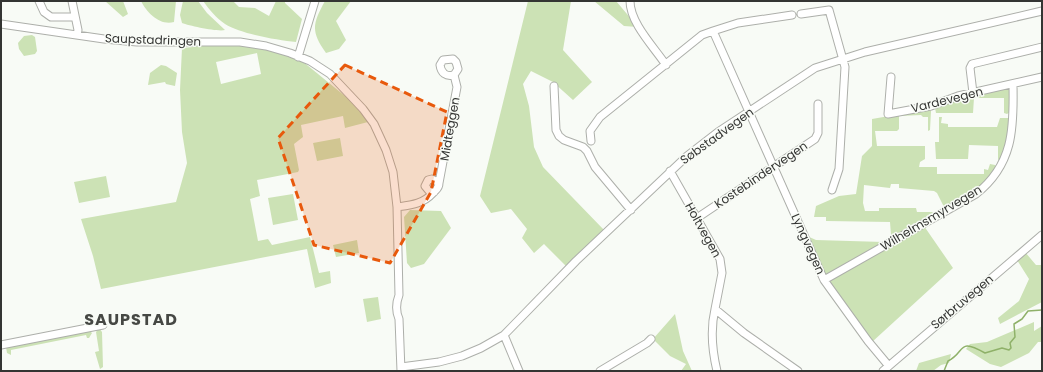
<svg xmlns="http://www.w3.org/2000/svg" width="1043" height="372" font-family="Poppins,sans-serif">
<rect width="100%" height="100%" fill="#f8fbf6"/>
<!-- green -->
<path fill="#cce2b5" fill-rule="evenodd" d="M 105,1 L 123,1 L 128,14 L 123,17 Z
M 141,1 L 176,1 L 174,22 C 160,26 147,13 141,1 Z
M 183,1 L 198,1 L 207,13 L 225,30 C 218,32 190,26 182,23 L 180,15 Z
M 203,1 L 233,1 L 239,7 L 255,8 L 269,16 L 276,1 L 285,1 L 285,3 L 302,19 L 296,42 C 277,40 241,34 225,24 C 216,18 209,9 203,1 Z
M 325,1 L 351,1 L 336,21 L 346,40 L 339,49 L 326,53 C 310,31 313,23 325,1 Z
M 528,1 L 571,1 L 563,50 L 592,82 L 573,100 L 553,82 L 531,71 L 523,84 L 529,106 L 534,147 L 543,167 L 604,230 L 566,266 L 544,244 L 534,253 L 522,238 L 527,229 L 511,209 L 491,213 L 480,196 Z
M 594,1 L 616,1 L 638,27 L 624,26 Z
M 32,35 L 35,37 L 37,51 L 35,54 L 24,56 L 19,49 L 18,43 L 24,36 Z
M 195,42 L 240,43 L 296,56 L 356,105 L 368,122 L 345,128 L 343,116 L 301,125 L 303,137 L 294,144 L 299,170 L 298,172 L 257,180 L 260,196 L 250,199 L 258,241 L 268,239 L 272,245 L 310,237 L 319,273 L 330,271 L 331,283 L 315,288 L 307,249 L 101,289 L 93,256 L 81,219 L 176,202 L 187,163 L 182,132 L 180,90 L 182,48 L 193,47 ZM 257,53 L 261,74 L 221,84 L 216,62 Z
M 161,65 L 166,66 L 177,73 L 175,86 L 166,84 L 165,82 L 148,85 L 150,73 Z
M 1007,87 L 1011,91 L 1010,112 L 1007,114 L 1004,113 L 1004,98 L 974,98 L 973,113 L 936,113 L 935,108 L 940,104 Z
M 929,109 L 931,111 L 930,130 L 928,131 L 928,117 L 923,117 L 921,115 L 899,116 L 899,129 L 897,131 L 875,131 L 877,146 L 925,146 L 925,159 L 920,162 L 919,167 L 937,167 L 937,174 L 984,174 L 984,169 L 988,170 L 990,164 L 995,165 L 998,168 L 985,186 L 945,209 L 937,193 L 934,191 L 899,188 L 899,184 L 891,184 L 890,188 L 864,185 L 863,203 L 865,211 L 879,211 L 879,208 L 916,208 L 917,212 L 934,212 L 895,236 L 891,235 L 890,222 L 826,221 L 826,217 L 814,217 L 816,206 L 839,196 L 856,194 L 862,156 L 872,146 L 872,119 Z
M 939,117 L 942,117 L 941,123 L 948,124 L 948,127 L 997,127 L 1000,118 L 1009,118 L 1007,145 L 1002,158 L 998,160 L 998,146 L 969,145 L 968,159 L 936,159 L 935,142 L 939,142 Z
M 340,138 L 343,156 L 317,161 L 313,143 Z
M 106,176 L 110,197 L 79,203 L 74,182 Z
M 293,194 L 298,220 L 273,225 L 268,198 Z
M 410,210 L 441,211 L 451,228 L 424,264 L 411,268 L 407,263 L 404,217 Z
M 924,226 L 953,268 L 872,342 L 827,280 Z
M 807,236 L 816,240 L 884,242 L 825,275 Z
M 357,240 L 359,253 L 336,257 L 333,245 Z
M 1025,252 L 1036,265 L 1042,265 L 1042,302 L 1000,324 L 998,318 L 1019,301 L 1029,279 L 1017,260 Z
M 378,297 L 381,319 L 367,322 L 363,299 Z
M 675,314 L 683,351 L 692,371 L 681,371 L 686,364 L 670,356 L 653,339 Z
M 1034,322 L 1034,331 L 1042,326 L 1042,342 L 1038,342 L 1029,353 L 1001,367 L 990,364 L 966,349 L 970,344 L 987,342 Z
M 99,328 L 102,332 L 103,367 L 100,369 L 95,352 L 99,351 L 96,332 Z
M 89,330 L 92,333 L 89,338 L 87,338 L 86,335 L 11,350 L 11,355 L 7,353 L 6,347 Z
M 951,354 L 949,363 L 941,365 L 933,371 L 916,371 L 919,363 Z"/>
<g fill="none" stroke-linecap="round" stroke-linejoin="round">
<!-- stream -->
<path stroke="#8fb169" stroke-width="1.5" d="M 944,371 L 948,361 C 966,352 957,337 985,353 L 1002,348 L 1009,350 L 1011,348 L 1010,343 L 1015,337 L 1014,324 L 1022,319 L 1028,311 L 1042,310"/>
<!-- minor casing -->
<g stroke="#adafaa" stroke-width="9">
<path id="minor" d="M 39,1 L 44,12 L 51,17 L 75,17
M 72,1 L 78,30 L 77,35
M 630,1 C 630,23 654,47 666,65
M 801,14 L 829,10 L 845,67 L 839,169 L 832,190
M 792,15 L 738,23 L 713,31 L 824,280 L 868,341 L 888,365
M 1,24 L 104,39 L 137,42 L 240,42 L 266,46 L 290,53 L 310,61 L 330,74 L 363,109 L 374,124 L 386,150 L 393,172 L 397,207 L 399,295 C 396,303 396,312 399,319 L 401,371
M 298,57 L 315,1
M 891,77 L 888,114 L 931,106 L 958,96 L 1042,77
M 554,86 L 556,130 L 559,136 L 564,140 L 583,147 L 587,151 L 595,167 L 631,210
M 973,93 L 970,68 L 972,64 L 1042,47
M 591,141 L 590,131 L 600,117 L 702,35 L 713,31
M 670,171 L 720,259 L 722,273 L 715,309 L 744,333 L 798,371
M 439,183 L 457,87 L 454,75 L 458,69 L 456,62 L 453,59 L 443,60 L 440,65 C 441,73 446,77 454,75
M 397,207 C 411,205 423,204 433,193 C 436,189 439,189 439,183 L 432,179 L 428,180 L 425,186 L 430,192 L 434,192
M 697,218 L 815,139 L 818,133 L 818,104
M 824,280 L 976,194 C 1013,165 1014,129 1013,85
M 715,309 C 710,330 712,350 717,371
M 504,335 L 519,371
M 1,345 L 103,325
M 401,367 L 439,362 L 462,356 L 481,348 L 504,335 L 576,261 L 687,156 L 718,132 L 815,68 L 865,52 L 1042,11
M 600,371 L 647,343 L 651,339
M 883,371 L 1042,235"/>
</g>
<!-- minor -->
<use href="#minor" stroke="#fff" stroke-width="7"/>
</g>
<!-- marked area -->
<path fill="#e8590c" fill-opacity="0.2" stroke="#e8590c" stroke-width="3" stroke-dasharray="8 5" stroke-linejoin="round" d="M 345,65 L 447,112 L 431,192 L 390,263 L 314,245 L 278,138 Z"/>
<g text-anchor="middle" stroke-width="3" stroke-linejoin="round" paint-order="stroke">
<!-- street labels -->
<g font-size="12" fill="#343533" stroke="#f8fbf6">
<text transform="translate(153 40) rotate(2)" y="4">Saupstadringen</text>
<text transform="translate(947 100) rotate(-14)" y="4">Vardevegen</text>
<text transform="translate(450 129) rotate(-80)" y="4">Midteggen</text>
<text transform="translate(717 136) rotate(-36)" y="4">Søbstadvegen</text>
<text transform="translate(761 175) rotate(-34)" y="4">Kostebindervegen</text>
<text transform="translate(931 218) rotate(-31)" y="4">Wilhelmsmyrvegen</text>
<text transform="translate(703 230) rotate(61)" y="4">Holtvegen</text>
<text transform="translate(808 244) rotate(66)" y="4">Lyngvegen</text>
<text transform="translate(962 302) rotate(-40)" y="4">Sørbruvegen</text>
</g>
<!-- district labels -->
<g font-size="16" font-weight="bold" letter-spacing="1" fill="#464844" stroke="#f8fbf6">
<text x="131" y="325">SAUPSTAD</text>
</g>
</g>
<!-- border -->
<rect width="1043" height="372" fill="none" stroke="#343533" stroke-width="4"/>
</svg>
